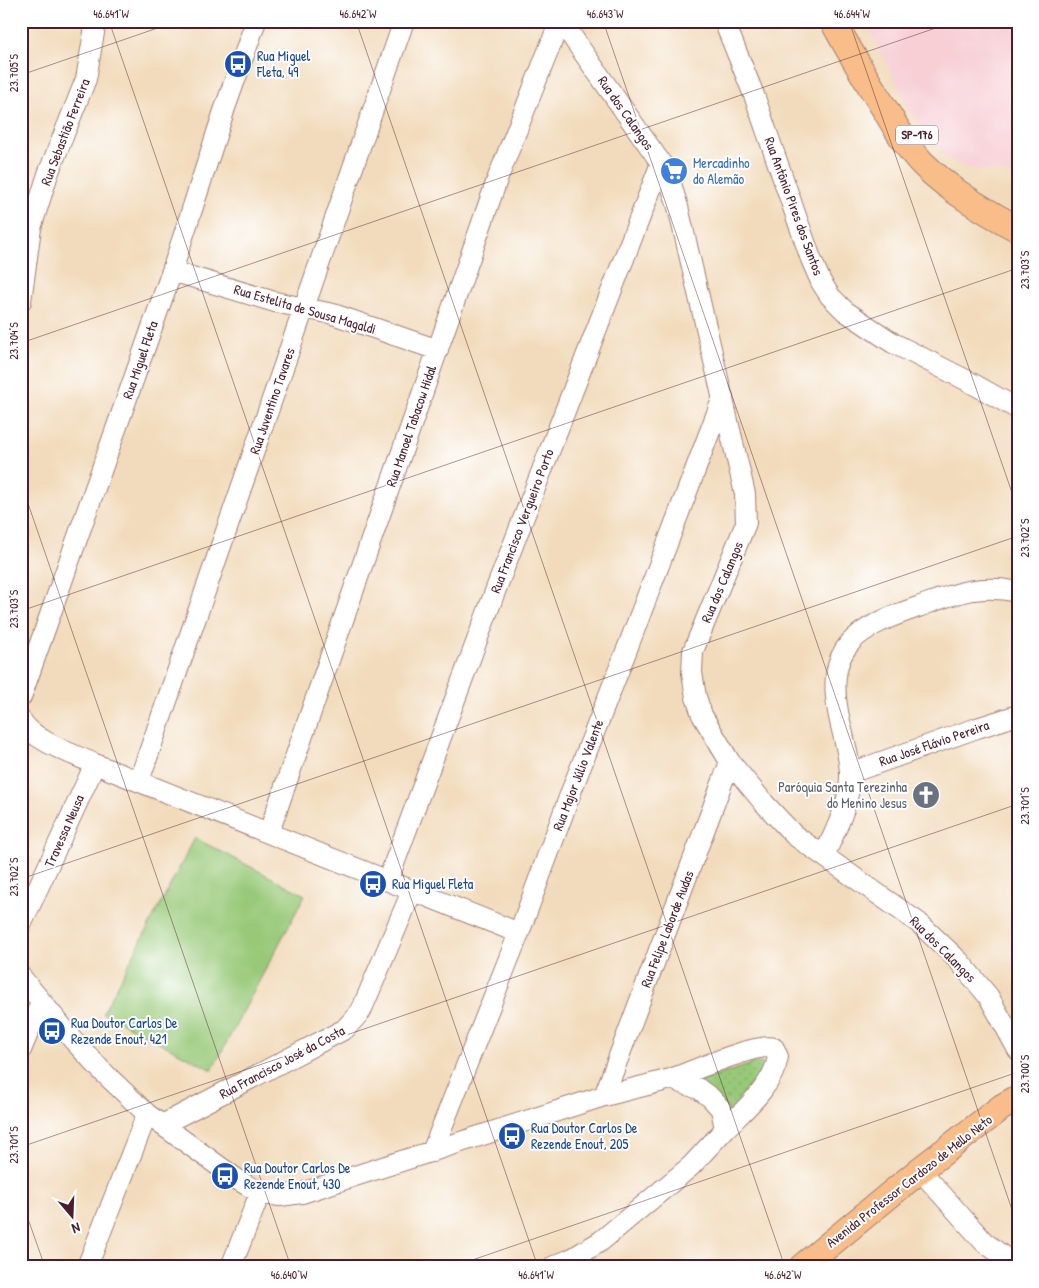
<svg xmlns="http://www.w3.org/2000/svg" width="1039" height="1288" font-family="'Patrick Hand',sans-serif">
<defs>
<pattern id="green-dots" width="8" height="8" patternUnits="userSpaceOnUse" patternTransform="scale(1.25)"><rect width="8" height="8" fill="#98c978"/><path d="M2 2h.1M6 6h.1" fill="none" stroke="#84ac68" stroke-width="1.8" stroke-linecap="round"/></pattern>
</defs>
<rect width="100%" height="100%" fill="#fff"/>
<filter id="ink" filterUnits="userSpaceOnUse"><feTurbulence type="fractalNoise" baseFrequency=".02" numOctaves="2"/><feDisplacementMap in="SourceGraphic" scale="10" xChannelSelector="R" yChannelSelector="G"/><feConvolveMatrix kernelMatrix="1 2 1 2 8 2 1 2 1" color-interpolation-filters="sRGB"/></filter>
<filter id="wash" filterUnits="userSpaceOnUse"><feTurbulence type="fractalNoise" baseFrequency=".0096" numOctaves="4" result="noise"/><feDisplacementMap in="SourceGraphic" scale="20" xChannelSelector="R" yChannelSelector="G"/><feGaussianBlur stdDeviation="1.12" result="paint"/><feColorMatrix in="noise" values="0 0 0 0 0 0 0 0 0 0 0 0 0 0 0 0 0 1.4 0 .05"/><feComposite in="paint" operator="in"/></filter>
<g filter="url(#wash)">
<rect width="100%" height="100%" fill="#f2dbbc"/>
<!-- built -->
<path fill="#f7cfd5" d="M 865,21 L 1018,21 L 1018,175 L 967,168 L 945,157 L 911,112 Z"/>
<!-- green -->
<path fill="url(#green-dots)" stroke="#717452" d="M 754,1063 L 762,1063 L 765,1069 L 761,1077 L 729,1113 L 699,1082 Z"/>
<!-- pitch -->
<path fill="#98c978" stroke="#717452" d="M 195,838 L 305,895 L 212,1070 L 103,1013 Z"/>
</g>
<g filter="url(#ink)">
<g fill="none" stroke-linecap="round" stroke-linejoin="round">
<!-- minor casing -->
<g stroke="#9e7d74" stroke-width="22">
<path id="minor" d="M 561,21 L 661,163 L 670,181 L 678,207 L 745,494 L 746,523 L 693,651 L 692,673 L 696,697 L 702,715 L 730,762 L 764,803 L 794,835 L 919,923 L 959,961 L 989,997 L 1018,1050
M 724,21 L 754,95 L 811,259 L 821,282 L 830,296 L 845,311 L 893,343 L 968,381 L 1018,409
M 172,271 L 275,302 L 333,314 L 438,350
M 21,301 L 31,228 L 48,174 L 86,79 L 96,21
M 21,697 L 172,271 L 225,108 L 256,21
M 21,720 C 33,741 73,754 95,764 L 519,933
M 850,773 L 977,728 L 1018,715
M 139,781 L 404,21
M 269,832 L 497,180 L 560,21
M 824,856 C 835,831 851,802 850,773 C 849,754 843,736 839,717 C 824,645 857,628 918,607 C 954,594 978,583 1018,592
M 388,880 L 496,589 L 661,163
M 21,925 L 95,764
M 21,977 L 74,1041 L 103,1072 L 147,1114 L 238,1180 L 260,1193 L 280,1196 L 302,1193 L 604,1096 L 671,1079 L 699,1089 L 711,1098 L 721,1109 L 725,1129 L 691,1166 L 601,1241 L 573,1258 L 578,1267
M 21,1050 L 41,1002
M 671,1079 C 690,1072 758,1042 774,1048 L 778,1057 C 773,1086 745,1109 725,1129
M 604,1096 L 730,762
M 162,1125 L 345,1029 L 361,1011 L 412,891
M 432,1152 L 519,933 L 574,784 L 629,644 L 723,397
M 920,1170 L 984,1242 L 1018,1267
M 87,1267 L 147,1114
M 231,1267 L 260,1193
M 552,1267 L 573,1258"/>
</g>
<!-- major casing -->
<g stroke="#9e7d74" stroke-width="28">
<path id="major" d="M 833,21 C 850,52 867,81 886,111 C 897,129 908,149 923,164 C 950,191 985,211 1018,229
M 802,1267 L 920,1170 L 1002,1107 L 1018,1098"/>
</g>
<!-- minor -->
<use href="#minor" stroke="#fff" stroke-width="20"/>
<!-- major -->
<use href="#major" stroke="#f8bd88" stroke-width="26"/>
</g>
</g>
<!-- ticks -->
<path fill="none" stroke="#4a1f2b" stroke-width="1" stroke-opacity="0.45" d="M 109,21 L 538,1267M 356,21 L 785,1267M 603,21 L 1018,1227M 849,21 L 1018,510M 21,75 L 178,21M 21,343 L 956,21M 21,483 L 291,1267M 21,611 L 1018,268M 21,879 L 1018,536M 21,1147 L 1018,804M 21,1199 L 45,1267M 452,1267 L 1018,1072"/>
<!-- icons -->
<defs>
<g id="bus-disc" transform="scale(1.4375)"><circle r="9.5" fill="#1a4fb4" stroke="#fff"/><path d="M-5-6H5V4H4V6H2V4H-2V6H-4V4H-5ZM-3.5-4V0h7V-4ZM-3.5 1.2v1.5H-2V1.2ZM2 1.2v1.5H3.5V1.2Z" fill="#fff"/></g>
<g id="supermarket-disc" transform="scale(1.4375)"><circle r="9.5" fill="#3f7fe0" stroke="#fff"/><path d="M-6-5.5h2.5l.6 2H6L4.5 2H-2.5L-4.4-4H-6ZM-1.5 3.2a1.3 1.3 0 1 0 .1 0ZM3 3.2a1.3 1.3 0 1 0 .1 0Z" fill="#fff"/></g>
<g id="church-disc" transform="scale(1.4375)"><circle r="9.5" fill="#6b7280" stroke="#fff"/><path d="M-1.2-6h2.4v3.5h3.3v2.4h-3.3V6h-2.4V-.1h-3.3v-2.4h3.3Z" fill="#fff"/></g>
</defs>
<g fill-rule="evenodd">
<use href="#bus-disc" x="238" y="64"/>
<use href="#supermarket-disc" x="674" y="171"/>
<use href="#church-disc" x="926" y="795"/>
<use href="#bus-disc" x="373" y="884"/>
<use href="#bus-disc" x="52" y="1031"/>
<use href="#bus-disc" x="512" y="1136"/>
<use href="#bus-disc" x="225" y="1176"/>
</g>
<g text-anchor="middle" stroke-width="4" stroke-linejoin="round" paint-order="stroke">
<!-- shield labels -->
<rect fill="#fff" stroke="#80626b" stroke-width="1" x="896" y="125.5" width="42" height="19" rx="4"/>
<g font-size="12" font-weight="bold" fill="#4a1f2b">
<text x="917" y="139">SP-176</text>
</g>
<!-- transit labels -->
<g font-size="14" fill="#164399" stroke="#fff" text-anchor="start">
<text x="257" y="61">Rua Miguel<tspan x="257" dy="16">Fleta, 49</tspan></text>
<text x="392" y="889">Rua Miguel Fleta</text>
<text x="71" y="1028">Rua Doutor Carlos De<tspan x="71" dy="16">Rezende Enout, 421</tspan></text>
<text x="531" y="1133">Rua Doutor Carlos De<tspan x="531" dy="16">Rezende Enout, 205</tspan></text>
<text x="244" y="1173">Rua Doutor Carlos De<tspan x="244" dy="16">Rezende Enout, 430</tspan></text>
</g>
<!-- street labels -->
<g font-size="14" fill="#4a1f2b" stroke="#fff">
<text transform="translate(626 113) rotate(55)" y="5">Rua dos Calangos</text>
<text transform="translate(65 132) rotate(-69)" y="5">Rua Sebastião Ferreira</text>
<text transform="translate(794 206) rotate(70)" y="5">Rua Antônio Pires dos Santos</text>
<text transform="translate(305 309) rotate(16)" y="5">Rua Estelita de Sousa Magaldi</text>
<text transform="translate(140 360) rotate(-71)" y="5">Rua Miguel Fleta</text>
<text transform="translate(272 401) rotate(-71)" y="5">Rua Juventino Tavares</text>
<text transform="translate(411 426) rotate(-71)" y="5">Rua Manoel Tabacow Hidal</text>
<text transform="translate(522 521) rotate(-69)" y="5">Rua Francisco Vergueiro Porto</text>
<text transform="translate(722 582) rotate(-67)" y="5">Rua dos Calangos</text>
<text transform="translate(934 743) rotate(-19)" y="5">Rua José Flávio Pereira</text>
<text transform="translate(578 775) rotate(-69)" y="5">Rua Major Júlio Valente</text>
<text transform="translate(64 831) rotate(-66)" y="5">Travessa Neusa</text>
<text transform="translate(667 929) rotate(-69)" y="5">Rua Felipe Laborde Audas</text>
<text transform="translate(943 949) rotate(45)" y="5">Rua dos Calangos</text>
<text transform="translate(282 1062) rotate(-28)" y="5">Rua Francisco José da Costa</text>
<text transform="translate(909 1181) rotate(-38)" y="5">Avenida Professor Cardozo de Mello Neto</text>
</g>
<!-- shop labels -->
<g font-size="14" fill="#366cbe" stroke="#fff" text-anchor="start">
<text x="693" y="168">Mercadinho<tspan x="693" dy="16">do Alemão</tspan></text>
</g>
<!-- worship labels -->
<g font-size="14" fill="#5b616d" stroke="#fff" text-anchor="end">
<text x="907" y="792">Paróquia Santa Terezinha<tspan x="907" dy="16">do Menino Jesus</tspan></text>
</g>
</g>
<!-- margin -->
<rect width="1039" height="1288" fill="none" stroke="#fff" stroke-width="55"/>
<!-- north arrow -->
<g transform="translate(72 1216) rotate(161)" stroke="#ffffff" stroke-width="4" paint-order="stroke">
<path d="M0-4L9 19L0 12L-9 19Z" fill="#4a1f2b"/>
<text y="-8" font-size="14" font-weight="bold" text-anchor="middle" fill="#4a1f2b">N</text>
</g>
<rect x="28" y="28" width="984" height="1232" fill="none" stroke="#4a1f2b" stroke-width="2"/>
<g font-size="12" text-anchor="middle" fill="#4a1f2b">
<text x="111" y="18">46.641°W</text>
<text x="358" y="18">46.642°W</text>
<text x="605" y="18">46.643°W</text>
<text x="852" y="18">46.644°W</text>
<text transform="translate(14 73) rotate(-90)" y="4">23.705°S</text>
<text transform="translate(1025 270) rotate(-90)" y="4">23.703°S</text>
<text transform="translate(14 341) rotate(-90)" y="4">23.704°S</text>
<text transform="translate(1025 538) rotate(-90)" y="4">23.702°S</text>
<text transform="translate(14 609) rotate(-90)" y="4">23.703°S</text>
<text transform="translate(1025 806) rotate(-90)" y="4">23.701°S</text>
<text transform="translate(14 877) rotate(-90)" y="4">23.702°S</text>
<text transform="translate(1025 1074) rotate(-90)" y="4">23.700°S</text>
<text transform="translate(14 1145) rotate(-90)" y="4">23.701°S</text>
<text x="289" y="1279">46.640°W</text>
<text x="536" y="1279">46.641°W</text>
<text x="783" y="1279">46.642°W</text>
</g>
</svg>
